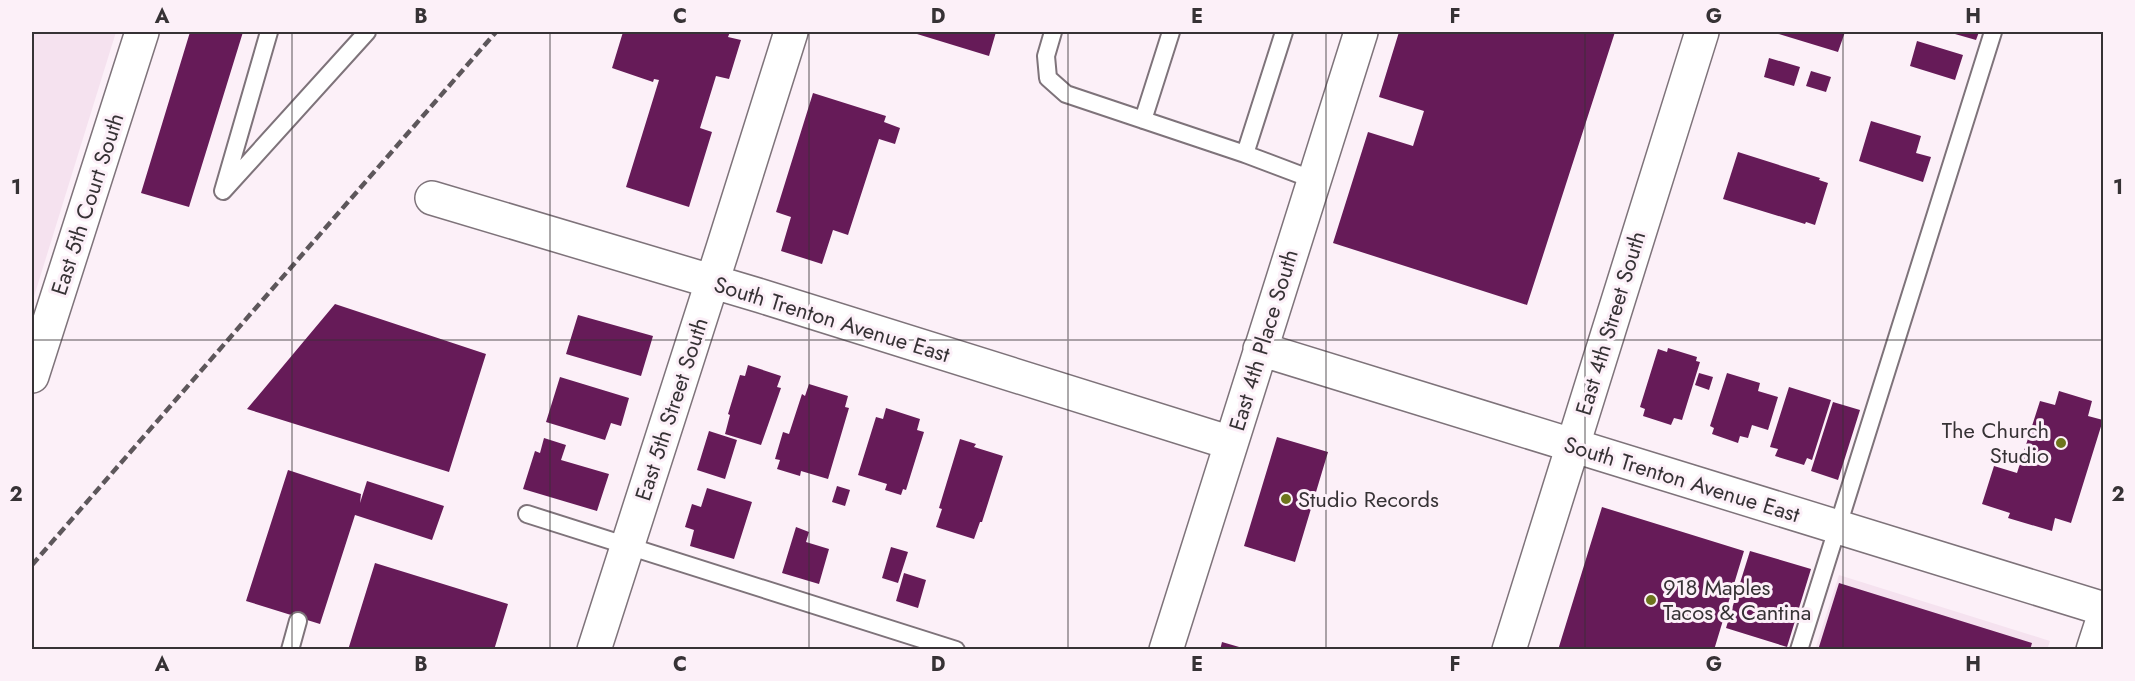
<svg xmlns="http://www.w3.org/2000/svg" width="2135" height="681" font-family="Jost,sans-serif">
<rect width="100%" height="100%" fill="#fcf0f8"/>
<!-- built -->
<path fill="#f5e2ef" d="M 32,32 L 116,32 L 32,303 Z
M 1839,575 L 2050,641 L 2047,650 L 1815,650 Z"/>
<!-- building -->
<path fill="#661b58" d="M 190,32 L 243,32 L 189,207 L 141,193 Z
M 623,32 L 730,32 L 728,37 L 741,40 L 729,79 L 716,76 L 700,128 L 712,132 L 689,207 L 626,187 L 659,80 L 654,79 L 653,82 L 612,68 Z
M 917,32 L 996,32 L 989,56 L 917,34 Z
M 1399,32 L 1615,32 L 1527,305 L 1333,243 L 1368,132 L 1413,146 L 1424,111 L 1379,97 Z
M 1772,32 L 1845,32 L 1838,52 Z
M 1955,32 L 1979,32 L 1976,40 L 1955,34 Z
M 1917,41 L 1963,55 L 1955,80 L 1910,66 Z
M 1769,58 L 1800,67 L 1794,86 L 1764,77 Z
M 1811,71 L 1831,77 L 1826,92 L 1806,86 Z
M 813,93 L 886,116 L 884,122 L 900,128 L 895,144 L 879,139 L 848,235 L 833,230 L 822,264 L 781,251 L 791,217 L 776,212 Z
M 1871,121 L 1921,136 L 1916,153 L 1931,157 L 1923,182 L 1859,161 Z
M 1738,152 L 1820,178 L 1819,180 L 1828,183 L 1815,225 L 1806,222 L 1805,224 L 1723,199 Z
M 335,304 L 486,354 L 449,472 L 247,409 Z
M 578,315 L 653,336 L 641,376 L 566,354 Z
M 1668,348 L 1697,357 L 1696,361 L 1700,362 L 1682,420 L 1674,418 L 1671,425 L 1643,416 L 1645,409 L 1640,407 L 1658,349 L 1667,352 Z
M 748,365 L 781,376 L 777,387 L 781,388 L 761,445 L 725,434 L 730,415 L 728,414 L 740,375 L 745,376 Z
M 1699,373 L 1713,377 L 1709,390 L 1695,385 Z
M 1727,373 L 1760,383 L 1758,391 L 1778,397 L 1768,430 L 1752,425 L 1748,438 L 1740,436 L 1738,443 L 1712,434 L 1714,428 L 1710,426 Z
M 560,377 L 629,398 L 621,426 L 611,423 L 605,440 L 546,422 Z
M 809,384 L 848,396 L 845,407 L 849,408 L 828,479 L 801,471 L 800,476 L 777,469 L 780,460 L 775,459 L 783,432 L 789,434 L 802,394 L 805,396 Z
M 1789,387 L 1831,400 L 1812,460 L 1807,458 L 1804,465 L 1775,456 L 1778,449 L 1770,447 Z
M 2059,391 L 2092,401 L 2088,416 L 2103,420 L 2071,523 L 2055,518 L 2052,531 L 2008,518 L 2010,513 L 1982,504 L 1994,466 L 2017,473 L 2040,401 L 2055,405 Z
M 1833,402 L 1860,410 L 1838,480 L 1811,471 Z
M 886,408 L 920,419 L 917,430 L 924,432 L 906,490 L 903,489 L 901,495 L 885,490 L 887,484 L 858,475 L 876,417 L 883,419 Z
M 709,431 L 737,440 L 725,479 L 697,470 Z
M 1277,437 L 1328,452 L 1295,562 L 1244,546 Z
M 544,438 L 566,445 L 561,460 L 609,474 L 597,511 L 523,489 L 535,451 L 540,453 Z
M 960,439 L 976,444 L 974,447 L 1003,456 L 982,522 L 980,522 L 974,539 L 936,527 L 942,509 L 939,508 Z
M 288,470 L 361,494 L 360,503 L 367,481 L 444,506 L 432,540 L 355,515 L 320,624 L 246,601 Z
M 837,486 L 850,490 L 845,506 L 832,502 Z
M 707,488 L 752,502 L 734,559 L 690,546 L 694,530 L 685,527 L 692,504 L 701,507 Z
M 1602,507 L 1744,551 L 1714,650 L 1558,650 Z
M 796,527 L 809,532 L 806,542 L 829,549 L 819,584 L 782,573 Z
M 891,547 L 908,552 L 898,583 L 882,578 Z
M 1750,551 L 1811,569 L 1787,647 L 1726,628 Z
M 375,563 L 508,604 L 494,650 L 348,650 Z
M 904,573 L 926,580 L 918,608 L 896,601 Z
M 1839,583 L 2032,643 L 2030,650 L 1818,650 Z
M 1222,642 L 1246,649 L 1246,650 L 1220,650 Z"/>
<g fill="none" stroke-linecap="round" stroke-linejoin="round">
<!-- service casing -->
<g stroke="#7e737a" stroke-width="20">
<path id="service" d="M 269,32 L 223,191 L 367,32
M 1053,32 L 1046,56 L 1048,78 L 1066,94 L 1245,154
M 1284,32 L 1245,154 L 1314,180
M 1143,120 L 1171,32
M 527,514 L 956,650
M 290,650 L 298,621
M 1799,650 L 1993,32"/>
</g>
<!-- minor casing -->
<g stroke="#7e737a" stroke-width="36">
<path id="minor" d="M 432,198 L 761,296 L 1231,443
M 1260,349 L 2104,609
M 32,376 L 142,32
M 594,650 L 723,248 L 791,32
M 1166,650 L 1361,32
M 1509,650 L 1702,32"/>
</g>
<!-- tertiary casing -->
<g stroke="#7e737a" stroke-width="36">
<path id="tertiary" d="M 2093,650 L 2104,616"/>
</g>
<!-- service -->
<use href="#service" stroke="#fff" stroke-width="16"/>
<!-- minor -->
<use href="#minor" stroke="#fff" stroke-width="33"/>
<!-- tertiary -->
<use href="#tertiary" stroke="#fff" stroke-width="33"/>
<!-- rail -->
<path stroke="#5d575b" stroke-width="4.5" stroke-dasharray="9 4.5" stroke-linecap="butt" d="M 32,565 L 496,32"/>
</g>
<!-- grid -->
<path fill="none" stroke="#363235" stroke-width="1.5" stroke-opacity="0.55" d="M 292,32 L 292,650M 550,32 L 550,650M 809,32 L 809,650M 1068,32 L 1068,650M 1326,32 L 1326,650M 1585,32 L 1585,650M 1843,32 L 1843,650M 32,340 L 2104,340"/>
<!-- markers -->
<g fill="#6d751d" stroke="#fcf0f8" stroke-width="2">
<circle cx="2061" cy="443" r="6"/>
<circle cx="1286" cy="499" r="6"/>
<circle cx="1651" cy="600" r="6"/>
</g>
<g text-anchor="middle" stroke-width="6" stroke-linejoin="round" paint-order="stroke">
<!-- street labels -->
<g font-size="22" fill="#363235" stroke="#fcf0f8">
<text transform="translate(87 204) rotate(-72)" y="8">East 5th Court South</text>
<text transform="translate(832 319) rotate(17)" y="8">South Trenton Avenue East</text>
<text transform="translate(1610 323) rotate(-73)" y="8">East 4th Street South</text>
<text transform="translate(1263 340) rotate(-73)" y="8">East 4th Place South</text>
<text transform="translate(671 409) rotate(-72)" y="8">East 5th Street South</text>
<text transform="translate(1682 479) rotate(17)" y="8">South Trenton Avenue East</text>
</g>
<!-- poi labels -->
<g font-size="22" fill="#363235" stroke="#fcf0f8" text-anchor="start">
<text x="2049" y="438" text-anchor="end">The Church<tspan x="2049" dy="25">Studio</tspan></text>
<text x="1298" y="507">Studio Records</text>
<text x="1663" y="595">918 Maples<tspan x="1663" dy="25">Tacos &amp; Cantina</tspan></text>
</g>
</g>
<!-- border -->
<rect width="2135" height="681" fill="none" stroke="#fcf0f8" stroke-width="66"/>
<rect x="33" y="33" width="2069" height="615" fill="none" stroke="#363235" stroke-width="2"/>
<g font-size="20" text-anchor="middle" font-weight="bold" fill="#363235">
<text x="162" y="23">A</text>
<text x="421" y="23">B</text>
<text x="680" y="23">C</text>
<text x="938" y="23">D</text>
<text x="1197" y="23">E</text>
<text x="1455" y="23">F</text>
<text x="1714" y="23">G</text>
<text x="1973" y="23">H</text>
<text x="16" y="194">1</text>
<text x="2118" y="194">1</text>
<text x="16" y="501">2</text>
<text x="2118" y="501">2</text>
<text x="162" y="671">A</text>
<text x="421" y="671">B</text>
<text x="680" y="671">C</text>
<text x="938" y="671">D</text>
<text x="1197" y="671">E</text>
<text x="1455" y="671">F</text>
<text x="1714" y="671">G</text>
<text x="1973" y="671">H</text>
</g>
</svg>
